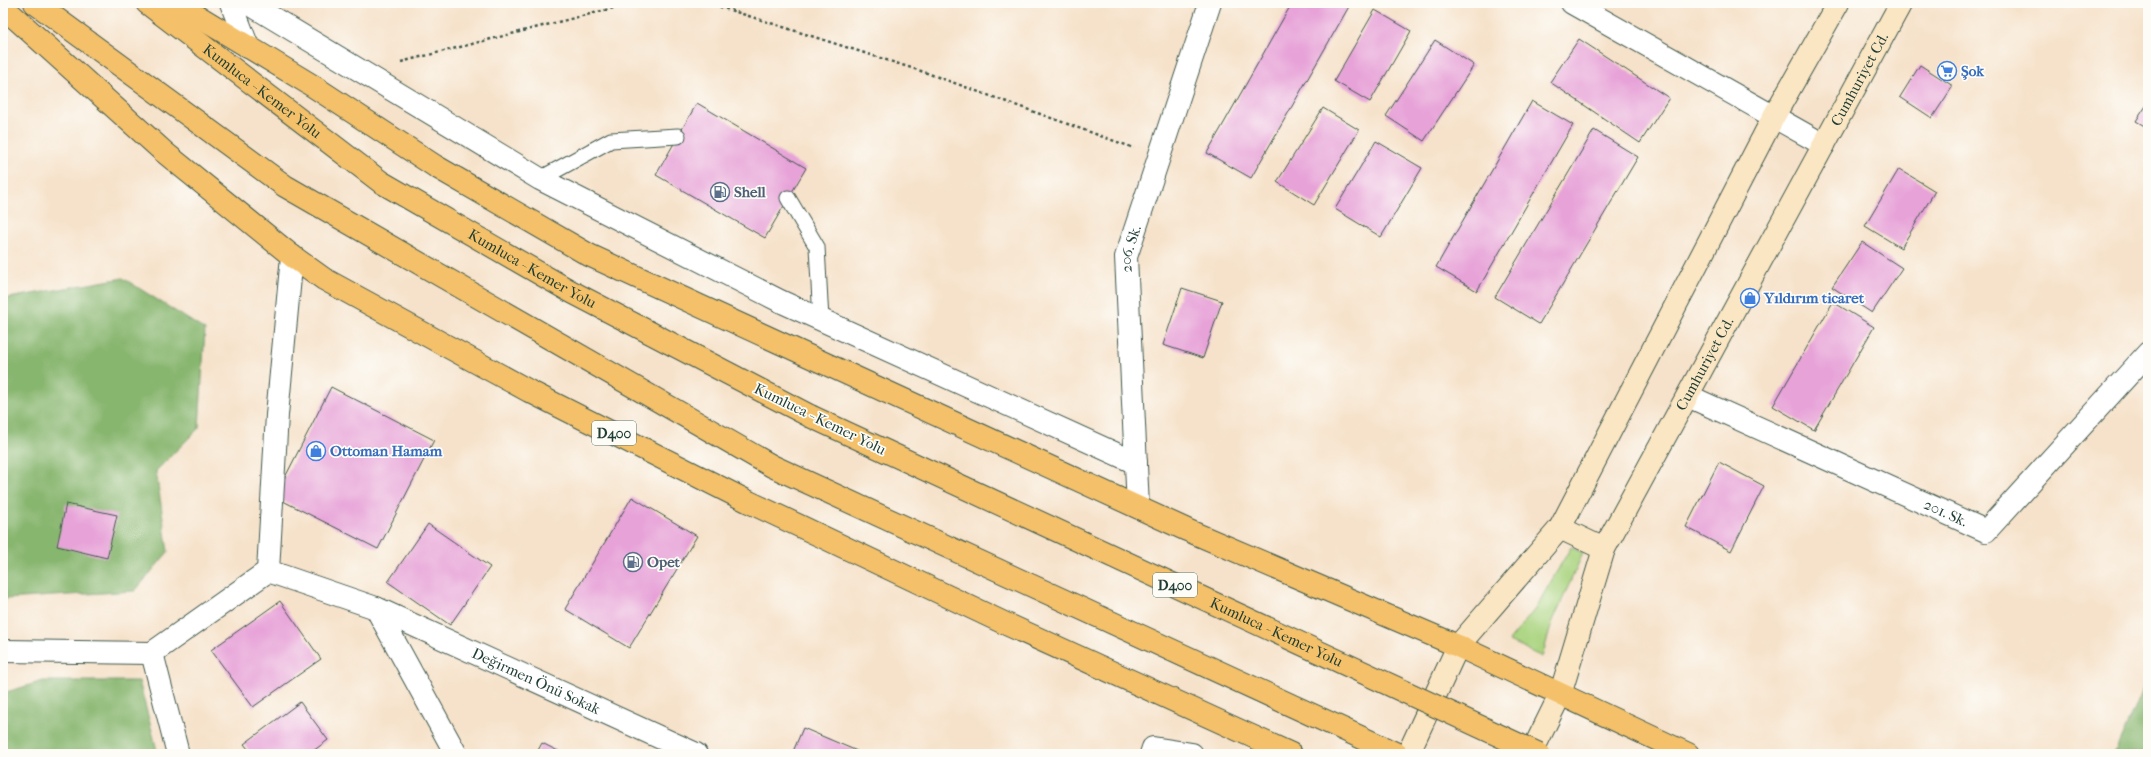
<svg xmlns="http://www.w3.org/2000/svg" width="2151" height="757" font-family="'IM FELL French Canon',serif">
<rect width="100%" height="100%" fill="#fdfcf7"/>
<filter id="ink" filterUnits="userSpaceOnUse"><feTurbulence type="fractalNoise" baseFrequency=".025" numOctaves="2"/><feDisplacementMap in="SourceGraphic" scale="8" xChannelSelector="R" yChannelSelector="G"/><feConvolveMatrix kernelMatrix="1 2 1 2 8 2 1 2 1" color-interpolation-filters="sRGB"/></filter>
<filter id="wash" filterUnits="userSpaceOnUse"><feTurbulence type="fractalNoise" baseFrequency=".012" numOctaves="4" result="noise"/><feDisplacementMap in="SourceGraphic" scale="16" xChannelSelector="R" yChannelSelector="G"/><feGaussianBlur stdDeviation="0.9" result="paint"/><feColorMatrix in="noise" values="0 0 0 0 0 0 0 0 0 0 0 0 0 0 0 0 0 1.4 0 .05"/><feComposite in="paint" operator="in"/></filter>
<g filter="url(#wash)">
<rect width="100%" height="100%" fill="#f6e2ca"/>
<!-- green -->
<path fill="#aad480" stroke="#64885a" d="M 1571,547 L 1583,553 L 1552,623 L 1542,657 L 1509,641 L 1535,609 Z"/>
<!-- forest -->
<path fill="#87b66e" stroke="#537a51" d="M 123,278 L 205,330 L 199,428 L 156,471 L 168,552 L 135,591 L 5,599 L 3,594 L 3,299 Z
M 2148,677 L 2148,754 L 2114,754 Z
M 43,681 L 139,681 L 158,754 L 3,754 L 3,693 Z"/>
<g id="blocks">
<!-- building -->
<path fill="#e7a3d8" d="M 1292,3 L 1351,3 L 1251,178 L 1207,153 Z
M 1375,10 L 1411,31 L 1370,102 L 1334,81 Z
M 1579,39 L 1669,98 L 1640,143 L 1550,82 Z
M 1435,40 L 1474,65 L 1424,141 L 1386,116 Z
M 1920,65 L 1953,86 L 1932,118 L 1900,97 Z
M 1532,101 L 1573,125 L 1477,291 L 1436,267 Z
M 697,103 L 806,168 L 765,238 L 656,175 Z
M 2148,103 L 2148,128 L 2136,121 Z
M 1323,108 L 1359,130 L 1314,205 L 1277,182 Z
M 1594,130 L 1638,157 L 1539,324 L 1495,297 Z
M 1376,141 L 1422,168 L 1381,237 L 1335,209 Z
M 1899,169 L 1935,191 L 1901,248 L 1865,226 Z
M 1862,242 L 1902,268 L 1872,313 L 1832,287 Z
M 1182,288 L 1222,301 L 1203,358 L 1163,345 Z
M 1833,302 L 1874,327 L 1814,430 L 1773,406 Z
M 331,387 L 434,440 L 378,549 L 275,497 Z
M 1719,462 L 1764,486 L 1731,551 L 1686,527 Z
M 632,497 L 697,536 L 629,648 L 565,609 Z
M 66,504 L 117,515 L 107,558 L 57,546 Z
M 428,524 L 490,567 L 450,625 L 388,582 Z
M 280,601 L 321,659 L 253,707 L 211,650 Z
M 300,702 L 328,740 L 309,754 L 252,754 L 244,744 Z
M 803,728 L 864,754 L 792,754 Z
M 542,743 L 564,754 L 536,754 Z"/>
</g>
</g>
<g filter="url(#ink)">
<use href="#blocks" fill-opacity="0" stroke="#3f564a" stroke-width="1"/>
<g fill="none" stroke-linecap="round" stroke-linejoin="round">
<!-- lane casing -->
<g stroke="#3f564a" stroke-width="17">
<path id="lane" d="M 540,179 L 611,140 L 678,136
M 788,198 L 817,247 L 821,320"/>
</g>
<!-- street casing -->
<g stroke="#3f564a" stroke-width="24">
<g id="street">
<path d="M 231,3 L 248,47"/>
<path d="M 248,3 L 540,179 L 780,301 L 1136,463"/>
<path d="M 1572,3 L 1824,145"/>
<path d="M 292,256 L 277,415 L 268,571 L 376,608 L 456,754"/>
<path id="s1" d="M 1688,396 L 1986,531 L 2148,353"/>
<path id="s2" d="M 1138,507 L 1126,257 L 1210,3"/>
<path id="s3" d="M 376,608 L 696,754"/>
<path d="M 3,651 L 152,653 L 268,571"/>
<path d="M 152,653 L 178,754"/>
<path d="M 1151,754 L 1153,748 L 1192,754"/>
</g>
</g>
<!-- secondary casing -->
<g stroke="#3f564a" stroke-width="24">
<g id="secondary">
<path d="M 1560,528 L 1604,549"/>
<path d="M 1408,754 L 1458,646 L 1560,528 L 1774,116 L 1838,3"/>
<path id="s4" d="M 1531,754 L 1560,695 L 1604,549 L 1901,3"/>
</g>
</g>
<!-- highway casing -->
<g stroke="#3f564a" stroke-width="24">
<g id="highway">
<path d="M 35,3 L 285,186 L 772,466 L 1397,754"/>
<path id="s5" d="M 147,3 L 381,182 L 570,291 L 810,416"/>
<path d="M 176,3 L 313,86 L 435,166 L 589,255 L 1187,530 L 1458,646 L 1688,754"/>
<path d="M 3,7 L 164,152 L 292,256 L 324,279 L 529,391 L 749,502 L 1004,623 L 1291,754"/>
</g>
</g>
<!-- path -->
<path stroke="#3f564a" stroke-width="2.5" stroke-dasharray="3 3" stroke-linecap="butt" d="M 708,3 L 924,72 L 1134,148
M 401,62 L 633,3"/>
<!-- lane -->
<use href="#lane" stroke="#fff" stroke-width="15"/>
<!-- street -->
<use href="#street" stroke="#fff" stroke-width="22"/>
<!-- secondary -->
<use href="#secondary" stroke="#fbe6c3" stroke-width="22"/>
<!-- highway -->
<use href="#highway" stroke="#f4c16a" stroke-width="22"/>
<!-- highway-bridge casing -->
<g stroke="#3f564a" stroke-width="24" stroke-linecap="butt">
<g id="highway-bridge">
<path id="s6" d="M 810,416 L 1539,754"/>
</g>
</g>
<!-- highway-bridge -->
<use href="#highway-bridge" stroke="#f4c16a" stroke-width="22"/>
</g>
</g>
<!-- icons -->
<defs>
<g id="supermarket-ring" transform="scale(1)"><circle r="9.5" fill="#fdfcf7" stroke="#3f7fe0" stroke-width="1.5"/><path d="M-6-5.5h2.5l.6 2H6L4.5 2H-2.5L-4.4-4H-6ZM-1.5 3.2a1.3 1.3 0 1 0 .1 0ZM3 3.2a1.3 1.3 0 1 0 .1 0Z" fill="#3f7fe0"/></g>
<g id="fuel-ring" transform="scale(1)"><circle r="9.5" fill="#fdfcf7" stroke="#5c6f8a" stroke-width="1.5"/><path d="M-5.5-6h7V0h2V4h1.3V-2.5L3-4.5l.8-.8L6-3V5H2.5V1h-1V6h-7ZM-4.2-4.7v3.2H.2V-4.7Z" fill="#5c6f8a"/></g>
<g id="shop-ring" transform="scale(1)"><circle r="9.5" fill="#fdfcf7" stroke="#3f7fe0" stroke-width="1.5"/><path d="M-5-2.5h2.3a2.7 3.5 0 0 1 5.4 0H5L5.5 6h-11ZM-1.5-2.5h3a1.5 2.3 0 0 0-3 0Z" fill="#3f7fe0"/></g>
</defs>
<g fill-rule="evenodd">
<use href="#supermarket-ring" x="1947" y="71"/>
<use href="#fuel-ring" x="720" y="192"/>
<use href="#shop-ring" x="1750" y="298"/>
<use href="#shop-ring" x="316" y="451"/>
<use href="#fuel-ring" x="633" y="562"/>
</g>
<g text-anchor="middle" stroke-width="3.5" stroke-linejoin="round" paint-order="stroke">
<!-- shield labels -->
<g fill="#fdfcf7" stroke="#62766e" stroke-width="1">
<rect x="592" y="421" width="44" height="24" rx="3"/>
<rect x="1153" y="573" width="44" height="24" rx="3"/>
</g>
<g font-size="14" font-weight="bold" fill="#1f3d34">
<text x="614" y="438">D400</text>
<text x="1175" y="590">D400</text>
</g>
<!-- shop labels -->
<g font-size="15" font-weight="bold" fill="#366cbe" stroke="#fdfcf7" text-anchor="start">
<text x="1961" y="76">Şok</text>
<text x="1764" y="303">Yıldırım ticaret</text>
<text x="330" y="456">Ottoman Hamam</text>
</g>
<!-- street labels -->
<g font-size="15" fill="#1f3d34" stroke="#fdfcf7">
<text dy="5" stroke="none"><textPath href="#s4" startOffset="753">Cumhuriyet Cd.</textPath></text>
<text dy="5" stroke="none"><textPath href="#s5" startOffset="145">Kumluca - Kemer Yolu</textPath></text>
<text dy="5" stroke="none"><textPath href="#s2" startOffset="259">206. Sk.</textPath></text>
<text dy="5" stroke="none"><textPath href="#s5" startOffset="469">Kumluca - Kemer Yolu</textPath></text>
<text dy="5" stroke="none"><textPath href="#s4" startOffset="429">Cumhuriyet Cd.</textPath></text>
<text transform="translate(820 419) rotate(26)" y="5">Kumluca - Kemer Yolu</text>
<text dy="5" stroke="none"><textPath href="#s1" startOffset="283">201. Sk.</textPath></text>
<text dy="5" stroke="none"><textPath href="#s6" startOffset="514">Kumluca - Kemer Yolu</textPath></text>
<text dy="5" stroke="none"><textPath href="#s3" startOffset="176">Değirmen Önü Sokak</textPath></text>
</g>
<!-- service labels -->
<g font-size="15" font-weight="bold" fill="#4e5e75" stroke="#fdfcf7" text-anchor="start">
<text x="734" y="197">Shell</text>
<text x="647" y="567">Opet</text>
</g>
</g>
<!-- margin -->
<rect width="2151" height="757" fill="none" stroke="#fdfcf7" stroke-width="16"/>
</svg>
